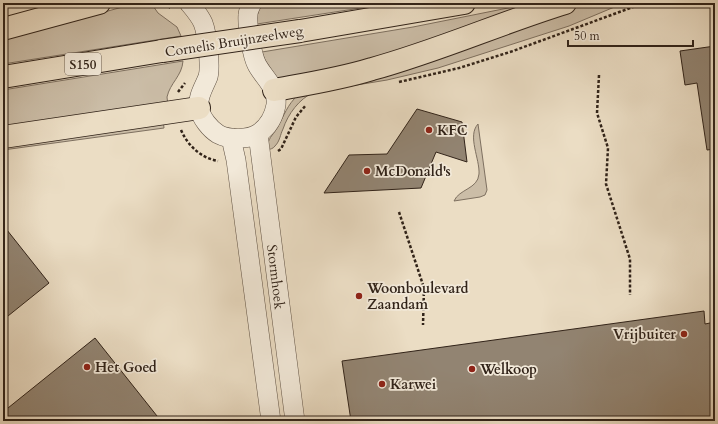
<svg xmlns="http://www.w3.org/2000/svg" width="718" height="424" font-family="Cardo,serif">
<rect width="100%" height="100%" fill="#ebddc4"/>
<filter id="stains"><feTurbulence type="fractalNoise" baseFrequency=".005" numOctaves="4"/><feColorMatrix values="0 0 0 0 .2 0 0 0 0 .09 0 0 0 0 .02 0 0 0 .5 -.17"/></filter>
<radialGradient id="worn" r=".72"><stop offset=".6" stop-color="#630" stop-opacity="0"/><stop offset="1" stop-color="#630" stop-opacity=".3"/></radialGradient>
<!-- green -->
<path fill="#cbbda7" stroke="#7e7060" d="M 137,3 L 151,3 L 158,13 L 177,27 L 181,36 L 3,64 L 3,40 Z
M 261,3 L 393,3 L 257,24 L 257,16 Z
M 533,3 L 384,58 L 279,81 L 265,60 L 262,52 L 413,27 Z
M 590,3 L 624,3 L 569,26 L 438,68 L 387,80 L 314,92 C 299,99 288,114 283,129 C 280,135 280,141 275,146 C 273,149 270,149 267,150 C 268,137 272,137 277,128 C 284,116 287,105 298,95 Z
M 183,61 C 182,76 170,83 167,97 C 167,100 168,103 168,106 L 3,131 L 3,90 Z
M 163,119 L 164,128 L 3,150 L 3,142 Z
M 478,124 L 487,190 L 485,195 L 480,197 L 454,201 C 459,189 478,189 479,174 C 480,159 467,136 478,124 Z"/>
<!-- building -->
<path fill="#928472" stroke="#312319" d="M 715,46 L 715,149 L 707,150 L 697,83 L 685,85 L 680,51 Z
M 417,109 L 462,122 L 467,162 L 436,152 L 421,188 L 324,193 L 349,155 L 387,154 Z
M 3,225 L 49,283 L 3,320 Z
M 704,311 L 705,324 L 715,322 L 715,421 L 351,421 L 342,361 Z
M 95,338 L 161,421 L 3,421 L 3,412 Z"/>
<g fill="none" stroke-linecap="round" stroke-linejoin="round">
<!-- street casing -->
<g stroke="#605244" stroke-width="20">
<path id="street" d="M 189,3 C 194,9 200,16 203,23 C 207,33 211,66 208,77 C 204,87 197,97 199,108 C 201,118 210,129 218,134 C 229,140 249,140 259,133 C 269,126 274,116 276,105 C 278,88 264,78 257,65 C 252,56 247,25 248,15 C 248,11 250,7 252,3
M 258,134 L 295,421
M 231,138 L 236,160 L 271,421"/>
</g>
<!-- primary casing -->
<g stroke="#312319" stroke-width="24">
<path id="primary" d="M 3,29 L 99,3
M 300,31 L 464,3
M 3,77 L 162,51
M 274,90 C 307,84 340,79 372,69 C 438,51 500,23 565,3
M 3,137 L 199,108"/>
</g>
<!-- path -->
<path stroke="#312319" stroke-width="2.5" stroke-dasharray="3 2" stroke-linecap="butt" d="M 4,3 L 5,9
M 164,3 L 172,9
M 599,75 L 597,113 L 608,148 L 606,184 L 630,259 L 630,295
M 399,82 L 459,68 L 513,51 L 644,3
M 178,92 L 185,83
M 181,130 C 188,146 201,158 218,161
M 278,151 L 281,149 L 296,117 L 306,105
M 399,212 L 424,288 L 423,325"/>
<!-- street -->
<use href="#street" stroke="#f2e9d9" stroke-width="19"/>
<!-- primary -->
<use href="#primary" stroke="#ebddc4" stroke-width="22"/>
<!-- primary-bridge casing -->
<g stroke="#312319" stroke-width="24" stroke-linecap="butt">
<path id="primary-bridge" d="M 162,51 L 300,31"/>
</g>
<!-- primary-bridge -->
<use href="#primary-bridge" stroke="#ebddc4" stroke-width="22"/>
</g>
<!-- markers -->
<g fill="#8f2418" stroke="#f2e9d9" stroke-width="1.5">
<circle cx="429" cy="130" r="4"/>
<circle cx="367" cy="171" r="4"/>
<circle cx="359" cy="296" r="4"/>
<circle cx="684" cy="334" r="4"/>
<circle cx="87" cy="367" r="4"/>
<circle cx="472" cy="369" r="4"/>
<circle cx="382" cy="384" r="4"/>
</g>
<g text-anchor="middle" stroke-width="3.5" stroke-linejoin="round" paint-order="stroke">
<!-- shield labels -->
<rect fill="#f2e9d9" stroke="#6b5e53" stroke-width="1" x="65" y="53" width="36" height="22" rx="3"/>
<g font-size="13" font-weight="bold" fill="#312319">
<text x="83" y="69">S150</text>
</g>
<!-- street labels -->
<g font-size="14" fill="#312319" stroke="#f2e9d9">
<text transform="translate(234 41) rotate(-9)" y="5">Cornelis Bruijnzeelweg</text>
<text transform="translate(276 277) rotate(83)" y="5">Stormhoek</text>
</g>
<!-- poi labels -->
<g font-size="14" font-weight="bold" fill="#312319" stroke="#f2e9d9" text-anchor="start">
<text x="437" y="135">KFC</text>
<text x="375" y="176">McDonald's</text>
<text x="367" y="293">Woonboulevard<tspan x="367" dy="16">Zaandam</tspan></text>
<text x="676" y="339" text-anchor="end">Vrijbuiter</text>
<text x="95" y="372">Het Goed</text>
<text x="480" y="374">Welkoop</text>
<text x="390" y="389">Karwei</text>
</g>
</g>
<!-- margin -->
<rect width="718" height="424" fill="none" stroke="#ebddc4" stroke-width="16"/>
<rect x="4" y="4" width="710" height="416" fill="none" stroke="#312319" stroke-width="2"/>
<rect x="8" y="8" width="702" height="408" fill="none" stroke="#312319"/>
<!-- scale -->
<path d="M568 40v6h125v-6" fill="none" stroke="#312319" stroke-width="2"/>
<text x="574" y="40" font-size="12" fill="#312319" stroke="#f2e9d9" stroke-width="3" paint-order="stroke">50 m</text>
<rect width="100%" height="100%" filter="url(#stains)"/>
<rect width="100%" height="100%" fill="url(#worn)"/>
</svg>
